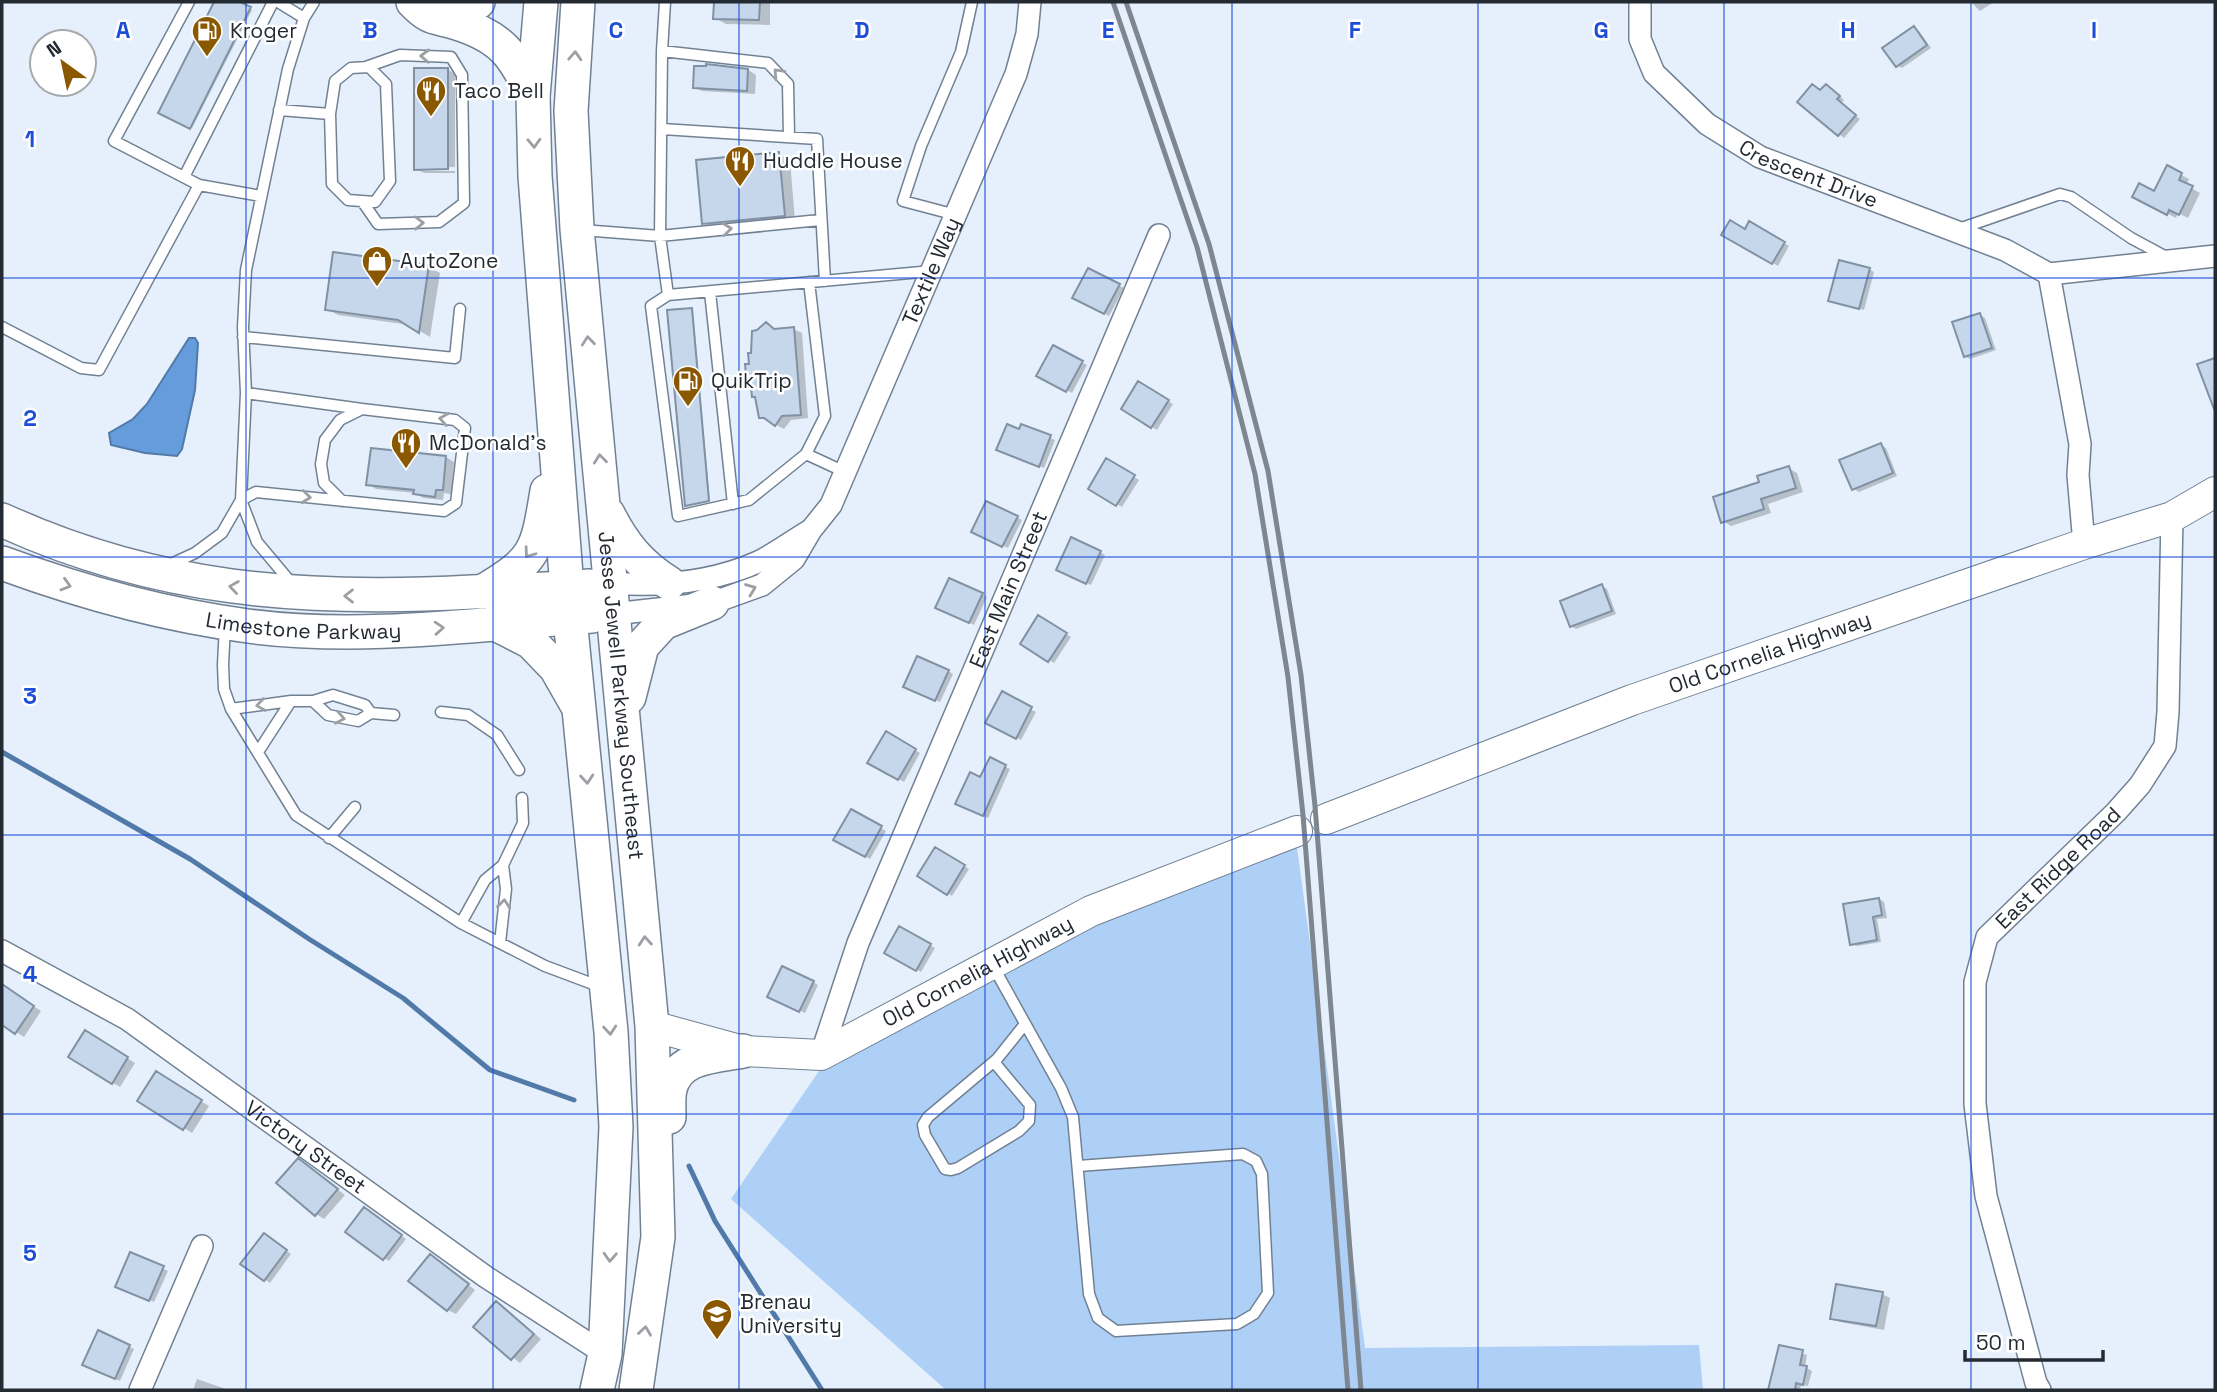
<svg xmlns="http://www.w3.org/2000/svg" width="2217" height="1392" font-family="'Space Grotesk',sans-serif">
<rect width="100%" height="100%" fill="#e5f0fc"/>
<!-- green -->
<path fill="#aecff6" d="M 1293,818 L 1365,1348 L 1699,1345 L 1703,1390 L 946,1390 L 731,1199 L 850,1026 Z"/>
<!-- water -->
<path fill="#659ddc" stroke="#527aa9" stroke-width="2" d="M 189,338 L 195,338 L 198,343 L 195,390 L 182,449 L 177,456 L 145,453 L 111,445 L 109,433 L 133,419 L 147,404 Z"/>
<!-- shadow -->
<path fill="#0003" d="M 216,2 L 236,2 L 252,10 L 192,128 L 160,112 Z
M 712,2 L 770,2 L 770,25 L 726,24 L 715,18 L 715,4 Z
M 1971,2 L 1994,2 L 1980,11 Z
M 1914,28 L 1919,31 L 1931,48 L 1902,68 L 1897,65 Z
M 447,69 L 455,74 L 455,167 L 421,168 L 421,171 L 455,171 L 455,173 L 424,173 L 416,169 Z
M 748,70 L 756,75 L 755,94 L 702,91 L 694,87 Z
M 1831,89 L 1844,100 L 1841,103 L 1860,119 L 1844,138 L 1800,102 Z
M 778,154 L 790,160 L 795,221 L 715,229 L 704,223 Z
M 2168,168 L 2189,179 L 2186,185 L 2200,193 L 2188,218 L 2178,213 L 2176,218 L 2142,201 L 2155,193 Z
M 1750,224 L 1789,246 L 1778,266 L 1724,234 L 1746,231 Z
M 429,267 L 440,273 L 430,337 L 410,325 L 338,315 L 327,309 Z
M 1869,269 L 1874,272 L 1864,310 L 1835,303 Z
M 1089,270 L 1124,288 L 1109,316 L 1074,297 Z
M 692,310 L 693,311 L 710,501 L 688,506 L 686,505 Z
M 1980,315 L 1985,318 L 1996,350 L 1970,359 L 1965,356 Z
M 766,324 L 776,330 L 793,329 L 802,333 L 808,418 L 791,420 L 784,429 L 761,417 L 753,389 L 749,387 L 757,332 Z
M 1054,347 L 1087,365 L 1072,393 L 1039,375 Z
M 1138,384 L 1173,404 L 1157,430 L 1123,409 Z
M 1022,426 L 1055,440 L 1044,468 L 1003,452 Z
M 1881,445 L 1886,448 L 1897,476 L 1859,492 L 1854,489 Z
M 372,450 L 446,457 L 454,462 L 451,494 L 444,493 L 443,500 L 423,498 L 415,493 L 376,489 L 368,484 Z
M 1107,460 L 1139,480 L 1122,507 L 1090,488 Z
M 1788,468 L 1797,473 L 1803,492 L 1768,504 L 1771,513 L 1731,526 L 1723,521 L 1761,484 Z
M 1017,517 L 1022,520 L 1008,548 L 978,534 Z
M 1100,552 L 1105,555 L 1091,585 L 1063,572 Z
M 1602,586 L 1607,589 L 1616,614 L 1576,629 L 1571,626 Z
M 982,594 L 987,597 L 974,625 L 942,611 Z
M 1039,617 L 1071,637 L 1054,663 L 1022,643 Z
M 948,671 L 953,674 L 940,702 L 910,689 Z
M 1002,694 L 1036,712 L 1021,740 L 987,723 Z
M 886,734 L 920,753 L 904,782 L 870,762 Z
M 990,759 L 1010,769 L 988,818 L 962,806 L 981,779 Z
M 851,812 L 886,831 L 870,859 L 836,840 Z
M 936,849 L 969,869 L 952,896 L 919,876 Z
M 1879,899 L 1884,902 L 1887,918 L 1877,919 L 1881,942 L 1857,946 L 1852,944 Z
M 900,928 L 935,948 L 921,972 L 886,953 Z
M 813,982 L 818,985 L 805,1013 L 774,999 Z
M 2,985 L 41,1011 L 24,1037 L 2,1023 Z
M 85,1032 L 135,1063 L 120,1087 L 70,1057 Z
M 156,1074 L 209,1106 L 192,1133 L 139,1100 Z
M 306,1165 L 345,1195 L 324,1219 L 316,1214 Z
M 369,1212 L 406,1239 L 389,1261 L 384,1258 Z
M 269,1238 L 291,1254 L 270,1283 L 243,1264 Z
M 131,1254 L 168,1271 L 154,1302 L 123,1289 Z
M 438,1261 L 475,1290 L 456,1314 L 448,1310 Z
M 1882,1294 L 1890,1298 L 1884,1330 L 1840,1322 L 1832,1318 Z
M 504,1308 L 541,1339 L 520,1363 L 476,1327 Z
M 99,1332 L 134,1349 L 120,1381 L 89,1367 Z
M 1780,1347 L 1807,1355 L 1805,1367 L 1812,1371 L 1808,1386 L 1801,1385 L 1800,1390 L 1770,1390 Z
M 197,1379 L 223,1388 L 227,1390 L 193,1390 Z"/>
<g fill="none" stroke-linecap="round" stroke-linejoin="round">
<!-- stream -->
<path stroke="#527aa9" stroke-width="5" d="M 2,752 L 190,859 L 309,939 L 403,998 L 490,1070 L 574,1100
M 689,1166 L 715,1221 L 822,1390"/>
</g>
<!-- building -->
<path fill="#c6d7ec" stroke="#8191a3" stroke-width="2" d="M 214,2 L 240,2 L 251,7 L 190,129 L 158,113 Z
M 714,2 L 760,2 L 759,20 L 713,19 Z
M 1914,26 L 1927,45 L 1896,67 L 1882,48 Z
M 706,64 L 748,69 L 747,91 L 693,88 L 694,66 L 706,66 Z
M 414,68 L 448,68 L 448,169 L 414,170 Z
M 1812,84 L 1820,90 L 1826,84 L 1840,96 L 1837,99 L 1856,115 L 1838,136 L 1797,102 Z
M 779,152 L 785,216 L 702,224 L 696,160 Z
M 2167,165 L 2182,173 L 2179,180 L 2193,186 L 2179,215 L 2169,210 L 2167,215 L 2132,197 L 2139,183 L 2154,191 Z
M 1730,220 L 1745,229 L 1749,221 L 1785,242 L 1772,264 L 1721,235 Z
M 333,252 L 429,265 L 419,333 L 398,320 L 325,310 Z
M 1839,260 L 1870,268 L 1859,309 L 1828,301 Z
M 1088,268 L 1120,284 L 1104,314 L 1072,298 Z
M 692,308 L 709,501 L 685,506 L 667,310 Z
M 1980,313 L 1992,348 L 1964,357 L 1952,322 Z
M 766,322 L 774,329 L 794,327 L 801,415 L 782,416 L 775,426 L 764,418 L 759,418 L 755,397 L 752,397 L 751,387 L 747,388 L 745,364 L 749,364 L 748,353 L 751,353 L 752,331 L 757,330 Z
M 1053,345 L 1083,361 L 1066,392 L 1036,376 Z
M 2215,358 L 2215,409 L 2214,409 L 2197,364 Z
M 1138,381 L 1169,400 L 1151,428 L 1121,409 Z
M 1007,424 L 1019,429 L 1021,424 L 1051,435 L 1039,467 L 996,450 Z
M 1881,443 L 1893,473 L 1852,490 L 1839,460 Z
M 371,448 L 446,456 L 443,490 L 436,490 L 435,497 L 413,494 L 414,490 L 366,485 Z
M 1106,458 L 1135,475 L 1116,506 L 1088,489 Z
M 1789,466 L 1796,488 L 1761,499 L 1764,509 L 1721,523 L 1713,497 L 1759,482 L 1757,476 Z
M 986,501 L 1018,516 L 1002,547 L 971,532 Z
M 1071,537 L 1101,551 L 1086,584 L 1056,570 Z
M 949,578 L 983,593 L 969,623 L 935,608 Z
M 1602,584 L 1612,611 L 1570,627 L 1560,601 Z
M 1038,615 L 1067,633 L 1048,662 L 1020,644 Z
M 917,656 L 949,670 L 935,701 L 903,687 Z
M 1002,691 L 1032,707 L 1016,739 L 985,723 Z
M 886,731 L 916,749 L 898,780 L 867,763 Z
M 990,757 L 1006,765 L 983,816 L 955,804 L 970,772 L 980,777 Z
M 851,809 L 882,826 L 865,857 L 833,840 Z
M 935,847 L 965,865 L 947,895 L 917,876 Z
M 1879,898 L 1882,915 L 1873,917 L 1877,940 L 1850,945 L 1843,904 Z
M 899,926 L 931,944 L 916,971 L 884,953 Z
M 782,966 L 814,981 L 799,1012 L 767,997 Z
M 2,984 L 34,1006 L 15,1034 L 2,1025 Z
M 85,1030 L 128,1057 L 112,1084 L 68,1057 Z
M 156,1071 L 202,1100 L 183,1130 L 137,1101 Z
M 298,1158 L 338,1189 L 315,1216 L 276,1183 Z
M 364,1207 L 402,1235 L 383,1260 L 345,1232 Z
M 264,1233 L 287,1250 L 264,1281 L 240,1264 Z
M 130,1252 L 164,1266 L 149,1301 L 115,1287 Z
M 430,1254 L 469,1284 L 447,1311 L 408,1281 Z
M 1836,1284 L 1883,1292 L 1876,1326 L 1830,1319 Z
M 496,1301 L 534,1334 L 511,1360 L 473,1327 Z
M 98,1330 L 130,1345 L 115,1379 L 82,1365 Z
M 1779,1345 L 1803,1350 L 1800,1365 L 1807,1366 L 1803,1385 L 1796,1383 L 1795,1390 L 1768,1390 Z"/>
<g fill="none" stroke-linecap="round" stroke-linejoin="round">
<!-- lane casing -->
<g stroke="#718193" stroke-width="13">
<path id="lane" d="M 278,2 L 304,18
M 665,2 L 662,51 L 660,236 L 668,295 L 932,271
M 662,51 L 768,63 L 788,84 L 789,137
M 369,67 L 386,84 L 390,181 L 375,202 L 348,200 L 332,184 L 330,114 L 335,81 L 351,68 Z
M 279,110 L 330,114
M 662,129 L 817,139 L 825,281
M 184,177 L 273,2
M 199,185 L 261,196
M 362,201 L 378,224 L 439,222 L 464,203 L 462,75 L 451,57 L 400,55 L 366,67
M 956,215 L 903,201 L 921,146 L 961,52 L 972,2
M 582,230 L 660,236 L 820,220
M 1956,230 L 2060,194 L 2071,197 L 2131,238 L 2168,258
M 710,292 L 733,504
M 668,295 L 651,306 L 678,516 L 749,500 L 806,454 L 825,416 L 809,282
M 2,327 L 81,368 L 99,370 L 199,185 L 114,141 L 189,2
M 243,337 L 455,358 L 460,309
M 246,393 L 362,409
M 806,454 L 845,472
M 169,565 L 195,553 L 222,533 L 241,500 L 256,492 L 444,511 L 456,503 L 465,428 L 455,420 L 362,409 L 340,420 L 325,440 L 321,464 L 324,483 L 342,501
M 293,585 L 257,542 L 241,500 L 246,393 L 243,327 L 246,270 L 288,69 L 304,18 L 314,2
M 225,625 L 223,665 L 224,689 L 231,709 L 296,815 L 461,923 L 545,966 L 601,987
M 313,701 L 328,715 L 358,721 L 371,713 L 394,715
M 231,709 L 291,701 L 313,701 L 333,695 L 365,705 L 371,713
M 441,712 L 468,715 L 497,735 L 519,770
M 258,752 L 291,701
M 329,838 L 355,807
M 461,923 L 485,880 L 503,865 L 523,823 L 522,798
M 500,943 L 506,889 L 503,865
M 993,966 L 1061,1088 L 1073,1117 L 1089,1294 L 1098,1318 L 1116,1331 L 1237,1324 L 1254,1314 L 1268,1293 L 1262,1174 L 1256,1161 L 1243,1154 L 1078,1166
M 994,1062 L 1030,1105 L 1029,1121 L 1019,1131 L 958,1168 L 951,1170 L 945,1169 L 925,1135 L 923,1125 L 928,1117 L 997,1059 L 1025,1024"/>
</g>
<!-- street casing -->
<g stroke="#718193" stroke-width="24">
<g id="street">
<path id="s1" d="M 1640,2 L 1640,39 L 1654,73 L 1707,124 L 1760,157 L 2005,250 L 2049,274"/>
<path d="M 2049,274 L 2080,444 L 2078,475 L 2084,544"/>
<path d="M 2049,274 L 2215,256"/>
<path d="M 609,583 C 659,587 711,583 758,562 C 775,554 792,541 809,531"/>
<path id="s2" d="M 613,614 L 712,603 L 762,585 L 794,559 L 811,530 L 831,505 L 1016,74 L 1027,34 L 1030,2"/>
<path id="s3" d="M 2,951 L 127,1019 L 486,1277 L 605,1354"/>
<path id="s4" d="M 821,1055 L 858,943 L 1159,235"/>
<path d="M 140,1390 L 202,1246"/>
<path id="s5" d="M 2040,1390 L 2036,1383 L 1986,1196 L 1975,1104 L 1975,982 L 1987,937 L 2116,812 L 2140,785 L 2165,746 L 2168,712 L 2172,517"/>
</g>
</g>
<!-- secondary casing -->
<g stroke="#718193" stroke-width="32">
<g id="secondary">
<path id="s6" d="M 1326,819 L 1632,700 L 2084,544 L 2172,517 L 2215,492"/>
<path id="s7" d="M 652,1026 L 743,1051 L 821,1055 L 1091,911 L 1297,831"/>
</g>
</g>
<!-- primary casing -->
<g stroke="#718193" stroke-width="36">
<g id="primary">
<path d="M 413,2 C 430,20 435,16 457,23 C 501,37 514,54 533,96"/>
<path d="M 443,2 L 478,2"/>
<path d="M 541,2 L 533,96 L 535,176 L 567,588 L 611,1032 L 616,1127 L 605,1354 L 597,1390"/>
<path id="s8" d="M 578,2 L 571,111 L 577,229 L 652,1026 L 658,1237 L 636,1390"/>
<path d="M 608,514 C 623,544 640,565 669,583"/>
<path d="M 2,520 C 157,591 304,601 472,592 C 511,590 550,590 589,586"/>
<path id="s9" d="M 2,563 C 81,592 164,615 248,626 C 362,641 479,624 592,616"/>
<path d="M 482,592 C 536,560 537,552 547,491"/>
<path d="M 494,623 L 531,642 L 556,668 L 576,703"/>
<path d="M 629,697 L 642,646 L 663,623 L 712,603"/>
<path d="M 669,1117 C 669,1108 668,1098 670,1089 C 677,1056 716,1056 743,1051"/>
</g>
</g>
<!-- lane -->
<use href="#lane" stroke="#fff" stroke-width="10"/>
<!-- street -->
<use href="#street" stroke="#fff" stroke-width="21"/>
<!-- secondary -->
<use href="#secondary" stroke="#fff" stroke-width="30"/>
<!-- primary -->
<use href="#primary" stroke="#fff" stroke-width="33"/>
<!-- rail -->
<path stroke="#7e8690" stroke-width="5" d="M 1113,2 L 1197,247 L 1255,474 L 1288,677 L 1303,815 L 1348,1390
M 1126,2 L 1209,244 L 1268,471 L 1301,675 L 1315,806 L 1361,1390"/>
</g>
<!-- one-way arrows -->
<defs><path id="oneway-chevron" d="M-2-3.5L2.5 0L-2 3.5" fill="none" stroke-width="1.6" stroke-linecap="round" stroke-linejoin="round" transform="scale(1.75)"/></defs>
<g stroke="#9c9fa3">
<use href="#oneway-chevron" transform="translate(425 56) rotate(-178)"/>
<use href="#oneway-chevron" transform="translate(575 56) rotate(-87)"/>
<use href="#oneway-chevron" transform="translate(778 73) rotate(-133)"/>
<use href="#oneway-chevron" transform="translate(534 143) rotate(88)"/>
<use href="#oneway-chevron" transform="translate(419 223) rotate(-1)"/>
<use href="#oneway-chevron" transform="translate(727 229) rotate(-6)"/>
<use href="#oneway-chevron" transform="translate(588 341) rotate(-96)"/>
<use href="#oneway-chevron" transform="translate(444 419) rotate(-171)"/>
<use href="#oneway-chevron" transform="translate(600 459) rotate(-96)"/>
<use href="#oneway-chevron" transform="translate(306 497) rotate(6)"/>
<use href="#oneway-chevron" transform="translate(529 553) rotate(126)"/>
<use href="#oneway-chevron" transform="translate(66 585) rotate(17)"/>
<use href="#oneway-chevron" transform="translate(234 587) rotate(-172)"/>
<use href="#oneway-chevron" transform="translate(751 589) rotate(-21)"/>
<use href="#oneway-chevron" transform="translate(349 596) rotate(-180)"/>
<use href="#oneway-chevron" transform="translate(439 628) rotate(-4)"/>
<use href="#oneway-chevron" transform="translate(261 705) rotate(172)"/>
<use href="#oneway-chevron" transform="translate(340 718) rotate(11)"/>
<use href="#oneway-chevron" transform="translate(587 779) rotate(85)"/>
<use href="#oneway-chevron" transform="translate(504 904) rotate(-84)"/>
<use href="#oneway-chevron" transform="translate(645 941) rotate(-95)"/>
<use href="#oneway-chevron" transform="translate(610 1030) rotate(85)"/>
<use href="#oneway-chevron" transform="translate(610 1257) rotate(93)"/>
<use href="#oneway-chevron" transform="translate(645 1331) rotate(-82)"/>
</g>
<!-- grid -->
<path fill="none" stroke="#1d4ed8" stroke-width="2" stroke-opacity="0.55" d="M 246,2 L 246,1390M 493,2 L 493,1390M 739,2 L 739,1390M 985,2 L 985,1390M 1232,2 L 1232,1390M 1478,2 L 1478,1390M 1724,2 L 1724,1390M 1971,2 L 1971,1390M 2,278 L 2215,278M 2,557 L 2215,557M 2,835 L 2215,835M 2,1114 L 2215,1114"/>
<!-- icons -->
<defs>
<g id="fuel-pin" transform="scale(1.575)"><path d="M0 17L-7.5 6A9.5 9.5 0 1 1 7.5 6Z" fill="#895800" stroke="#fff"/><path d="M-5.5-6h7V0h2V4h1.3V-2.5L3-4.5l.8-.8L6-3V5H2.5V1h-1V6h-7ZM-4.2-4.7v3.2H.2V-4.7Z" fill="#fff"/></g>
<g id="restaurant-pin" transform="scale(1.575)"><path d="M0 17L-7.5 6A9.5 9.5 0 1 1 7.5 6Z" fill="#895800" stroke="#fff"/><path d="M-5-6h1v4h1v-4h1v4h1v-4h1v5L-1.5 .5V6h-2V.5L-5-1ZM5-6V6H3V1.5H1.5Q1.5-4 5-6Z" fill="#fff"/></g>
<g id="shop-pin" transform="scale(1.575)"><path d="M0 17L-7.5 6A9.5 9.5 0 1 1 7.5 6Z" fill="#895800" stroke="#fff"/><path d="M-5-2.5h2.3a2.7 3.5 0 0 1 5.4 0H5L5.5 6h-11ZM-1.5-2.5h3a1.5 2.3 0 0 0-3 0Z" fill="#fff"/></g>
<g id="university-pin" transform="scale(1.575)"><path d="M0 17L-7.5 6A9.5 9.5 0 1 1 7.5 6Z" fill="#895800" stroke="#fff"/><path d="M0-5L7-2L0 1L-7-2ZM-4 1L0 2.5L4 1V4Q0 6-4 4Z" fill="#fff"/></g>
</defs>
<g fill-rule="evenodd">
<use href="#fuel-pin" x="207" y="31"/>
<use href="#restaurant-pin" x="431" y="91"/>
<use href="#restaurant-pin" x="740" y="161"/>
<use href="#shop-pin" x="377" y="261"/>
<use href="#fuel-pin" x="688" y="381"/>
<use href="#restaurant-pin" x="406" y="443"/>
<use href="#university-pin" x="717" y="1314"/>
</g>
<g text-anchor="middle" stroke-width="5" stroke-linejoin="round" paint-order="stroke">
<!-- poi labels -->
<g font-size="21" fill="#242a32" stroke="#fff" text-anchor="start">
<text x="230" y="38">Kroger</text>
<text x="454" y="98">Taco Bell</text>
<text x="763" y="168">Huddle House</text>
<text x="400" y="268">AutoZone</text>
<text x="711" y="388">QuikTrip</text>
<text x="429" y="450">McDonald's</text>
<text x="740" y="1309">Brenau<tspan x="740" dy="24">University</tspan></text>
</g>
<!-- street labels -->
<g font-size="21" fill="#242a32" stroke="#fff">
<text dy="7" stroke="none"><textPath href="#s1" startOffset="261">Crescent Drive</textPath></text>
<text dy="7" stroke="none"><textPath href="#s2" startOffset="514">Textile Way</textPath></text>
<text dy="7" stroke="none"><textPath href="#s4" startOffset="502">East Main Street</textPath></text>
<text dy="7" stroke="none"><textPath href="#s9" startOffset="310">Limestone Parkway</textPath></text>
<text dy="7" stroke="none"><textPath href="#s6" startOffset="474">Old Cornelia Highway</textPath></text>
<text dy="7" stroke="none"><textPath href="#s8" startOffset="696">Jesse Jewell Parkway Southeast</textPath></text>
<text dy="7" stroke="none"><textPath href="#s5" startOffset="562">East Ridge Road</textPath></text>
<text dy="7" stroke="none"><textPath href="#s7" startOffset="350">Old Cornelia Highway</textPath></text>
<text dy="7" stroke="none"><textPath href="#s3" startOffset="362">Victory Street</textPath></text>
</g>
</g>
<g font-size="23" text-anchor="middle" font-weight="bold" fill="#1d4ed8" stroke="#fff" stroke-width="5" stroke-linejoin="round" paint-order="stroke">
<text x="123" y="38">A</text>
<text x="370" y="38">B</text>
<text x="616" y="38">C</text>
<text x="862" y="38">D</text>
<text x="1108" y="38">E</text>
<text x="1355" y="38">F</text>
<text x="1601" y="38">G</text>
<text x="1848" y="38">H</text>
<text x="2094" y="38">I</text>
<text x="30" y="147">1</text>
<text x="30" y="426">2</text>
<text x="30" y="704">3</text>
<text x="30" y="982">4</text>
<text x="30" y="1261">5</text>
</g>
<!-- border -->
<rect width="2217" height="1392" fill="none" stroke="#242a32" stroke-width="7"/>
<!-- north arrow -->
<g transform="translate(63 63) rotate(327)"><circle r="33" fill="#ffffff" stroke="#a7aaad" stroke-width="2"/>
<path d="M0-5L12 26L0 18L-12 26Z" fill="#895800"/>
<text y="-10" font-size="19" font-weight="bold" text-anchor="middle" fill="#242a32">N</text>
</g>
<!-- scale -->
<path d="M1965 1350v10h138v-10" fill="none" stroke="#242a32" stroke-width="3.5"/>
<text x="1976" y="1350" font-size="21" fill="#242a32" stroke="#ffffff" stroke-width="5" paint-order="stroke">50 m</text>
</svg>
